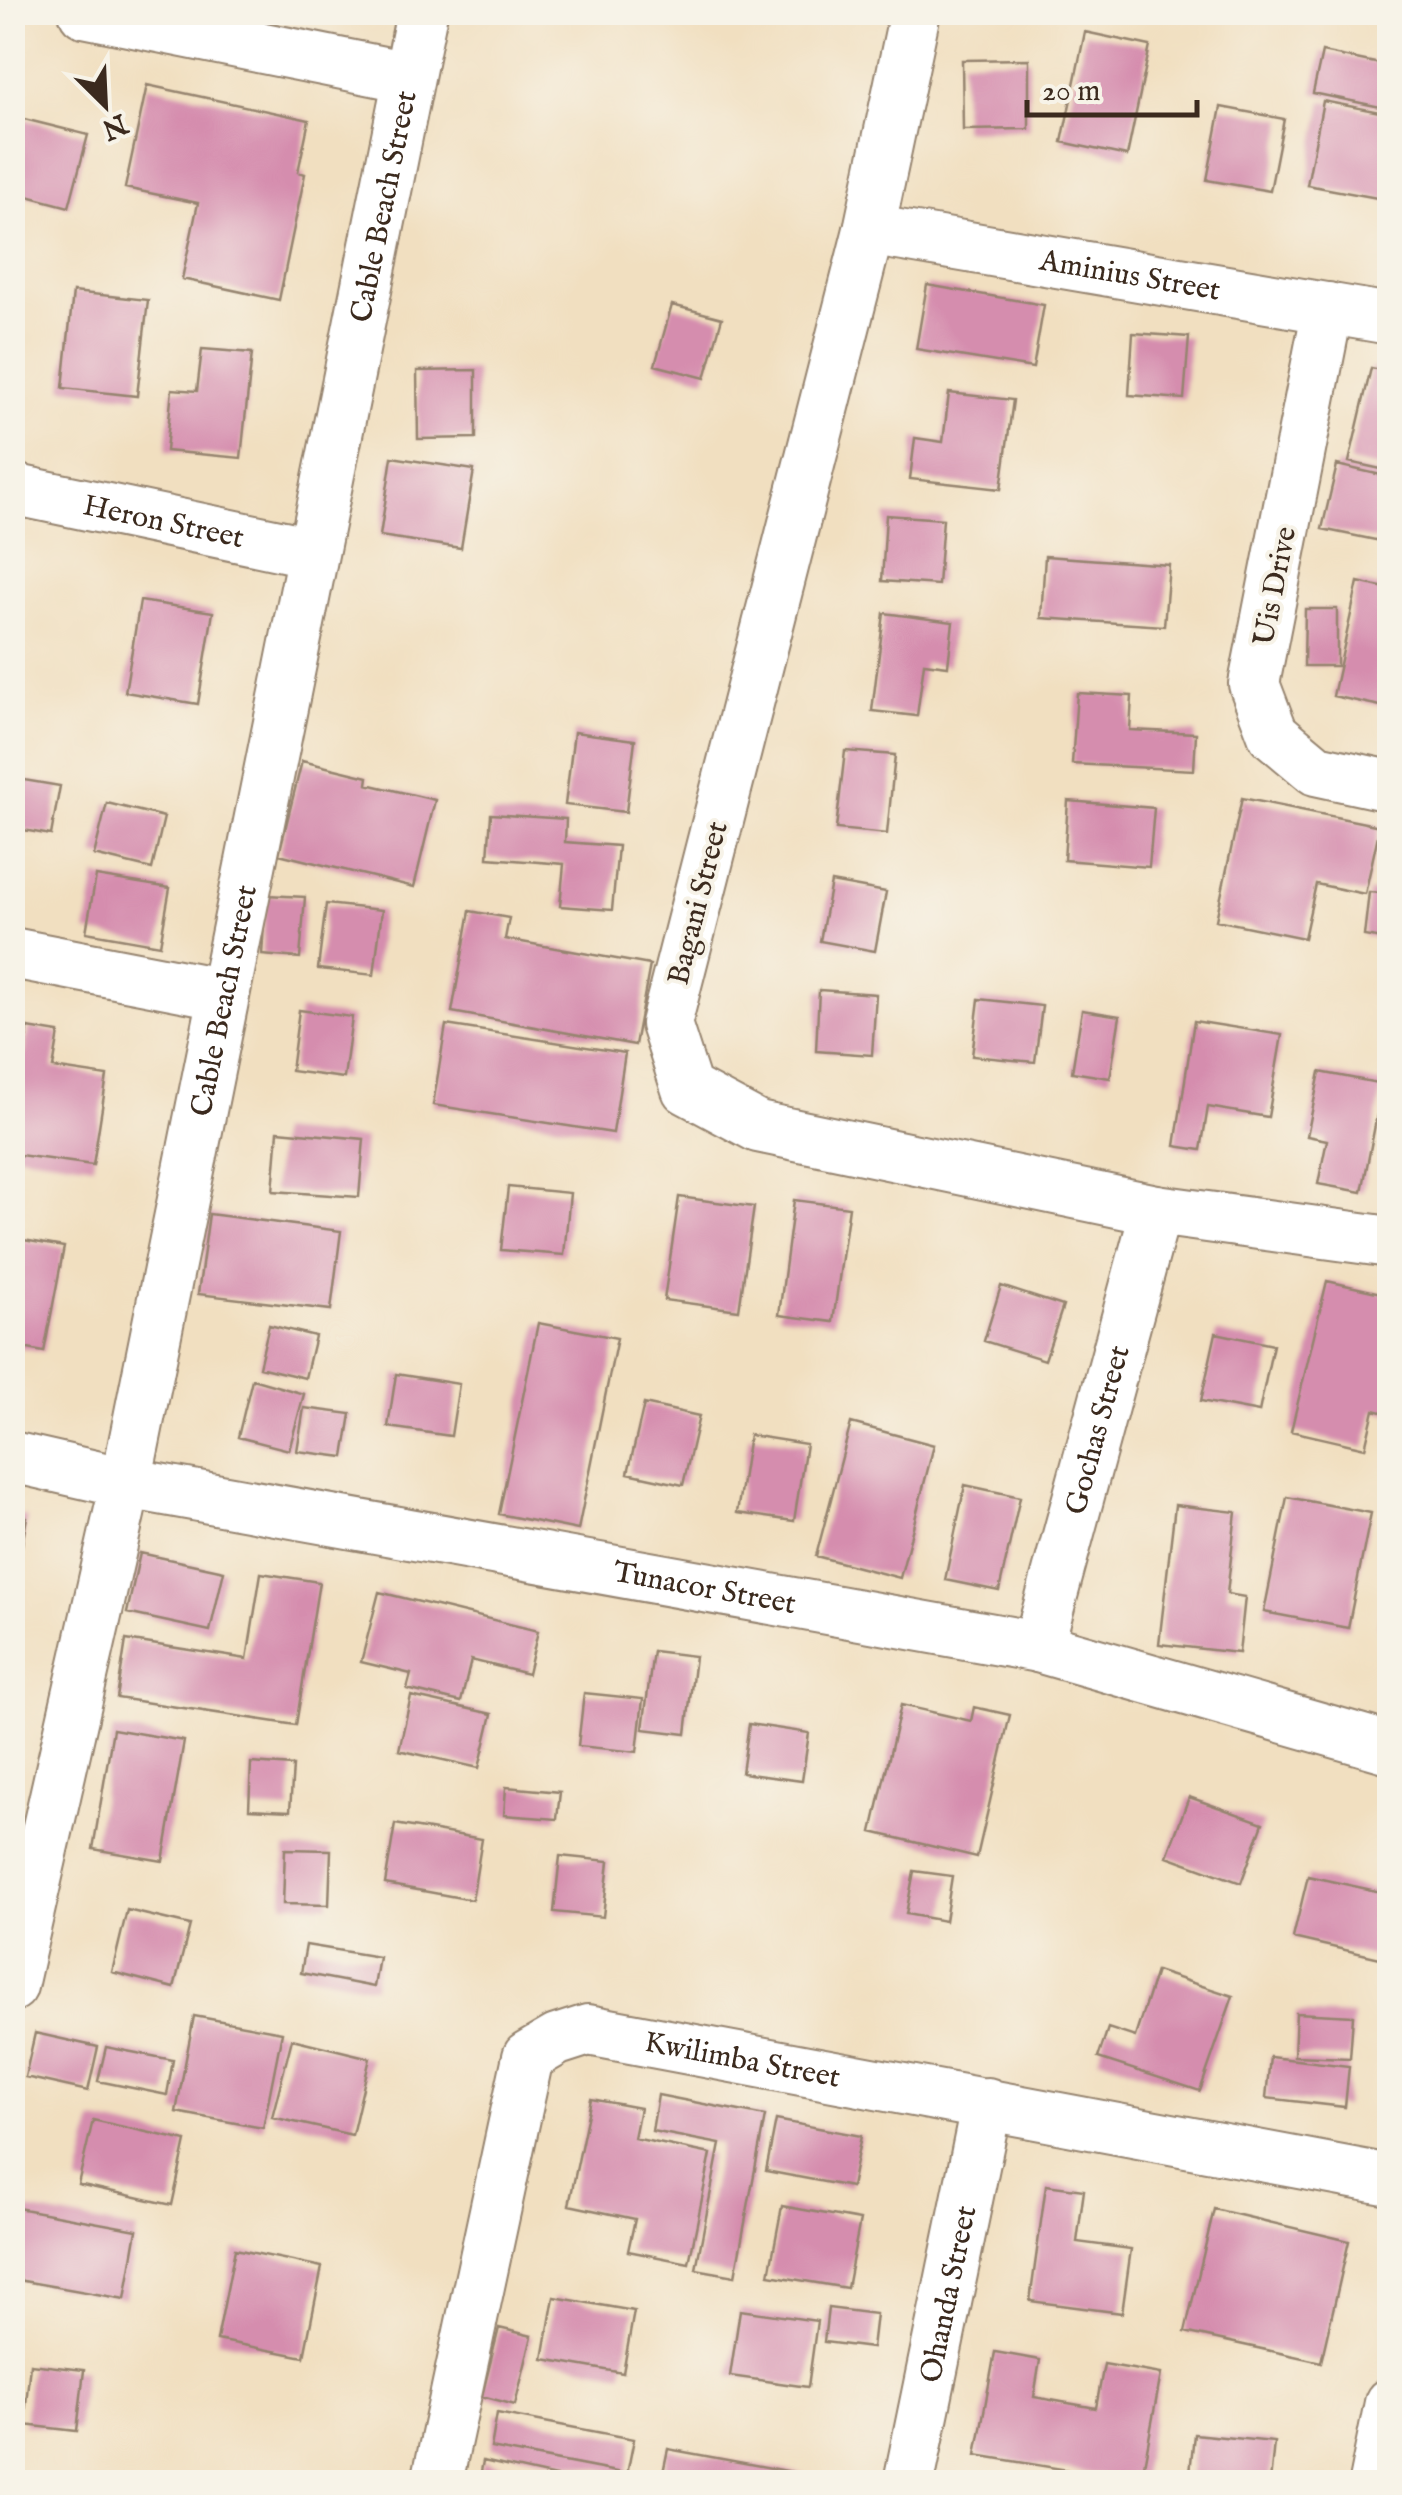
<svg xmlns="http://www.w3.org/2000/svg" width="1402" height="2495" font-family="'IM FELL English',serif">
<rect width="100%" height="100%" fill="#f7f3e8"/>
<filter id="ink" filterUnits="userSpaceOnUse"><feTurbulence type="fractalNoise" baseFrequency=".01" numOctaves="2"/><feDisplacementMap in="SourceGraphic" scale="20" xChannelSelector="R" yChannelSelector="G"/><feConvolveMatrix kernelMatrix="1 2 1 2 8 2 1 2 1" color-interpolation-filters="sRGB"/></filter>
<filter id="wash" filterUnits="userSpaceOnUse"><feTurbulence type="fractalNoise" baseFrequency=".0048" numOctaves="4" result="noise"/><feDisplacementMap in="SourceGraphic" scale="40" xChannelSelector="R" yChannelSelector="G"/><feGaussianBlur stdDeviation="2.25" result="paint"/><feColorMatrix in="noise" values="0 0 0 0 0 0 0 0 0 0 0 0 0 0 0 0 0 1.4 0 .05"/><feComposite in="paint" operator="in"/></filter>
<g filter="url(#wash)">
<rect width="100%" height="100%" fill="#f1dfc0"/>
<g id="blocks">
<!-- building -->
<path fill="#d58dae" d="M 1085,32 L 1150,46 L 1127,156 L 1062,142 Z
M 1322,52 L 1390,66 L 1390,109 L 1313,93 Z
M 1029,59 L 1029,129 L 963,130 L 962,60 Z
M 147,85 L 309,120 L 298,172 L 305,174 L 279,300 L 182,279 L 198,203 L 125,188 Z
M 1323,101 L 1390,114 L 1388,200 L 1307,185 Z
M 1221,107 L 1284,119 L 1270,191 L 1207,180 Z
M 16,117 L 88,135 L 69,207 L 12,192 L 12,128 Z
M 927,285 L 1044,305 L 1033,368 L 916,349 Z
M 73,292 L 148,300 L 137,396 L 63,388 Z
M 672,305 L 722,318 L 705,378 L 655,365 Z
M 1133,333 L 1189,337 L 1184,399 L 1129,395 Z
M 202,349 L 252,353 L 241,458 L 166,451 L 172,389 L 197,391 Z
M 1371,368 L 1390,372 L 1390,471 L 1349,462 Z
M 476,370 L 476,438 L 418,439 L 417,371 Z
M 949,393 L 1013,400 L 1001,489 L 910,479 L 915,438 L 943,442 Z
M 392,457 L 474,470 L 461,548 L 380,536 Z
M 1337,465 L 1390,477 L 1390,543 L 1322,529 Z
M 886,515 L 943,519 L 938,585 L 882,581 Z
M 1045,556 L 1169,565 L 1164,626 L 1041,618 Z
M 1358,582 L 1390,589 L 1390,708 L 1333,696 Z
M 140,601 L 213,612 L 198,704 L 125,692 Z
M 1305,609 L 1337,609 L 1337,666 L 1304,666 Z
M 884,613 L 953,622 L 948,666 L 924,663 L 917,716 L 872,711 Z
M 1077,693 L 1132,696 L 1130,730 L 1196,733 L 1194,770 L 1072,764 Z
M 574,732 L 635,740 L 626,812 L 565,805 Z
M 845,751 L 895,755 L 887,834 L 836,829 Z
M 302,761 L 368,777 L 367,784 L 435,800 L 414,887 L 279,854 Z
M 12,778 L 60,786 L 51,835 L 12,828 Z
M 1242,798 L 1380,826 L 1365,894 L 1316,884 L 1304,938 L 1216,920 Z
M 1068,801 L 1154,808 L 1149,867 L 1064,860 Z
M 107,803 L 164,817 L 152,869 L 94,855 Z
M 491,814 L 566,819 L 565,842 L 618,846 L 612,910 L 560,906 L 564,864 L 488,858 Z
M 96,876 L 170,888 L 160,945 L 86,932 Z
M 831,882 L 886,892 L 875,951 L 820,941 Z
M 1369,892 L 1390,894 L 1390,940 L 1364,936 Z
M 266,895 L 305,897 L 300,958 L 262,955 Z
M 326,904 L 382,910 L 374,975 L 318,969 Z
M 470,911 L 509,918 L 505,939 L 650,965 L 635,1045 L 452,1012 Z
M 819,990 L 876,994 L 872,1055 L 816,1051 Z
M 979,999 L 1042,1006 L 1035,1062 L 972,1056 Z
M 299,1010 L 352,1017 L 344,1078 L 291,1071 Z
M 1082,1010 L 1120,1016 L 1110,1078 L 1072,1072 Z
M 1194,1021 L 1282,1035 L 1268,1117 L 1208,1107 L 1201,1150 L 1175,1146 Z
M 446,1025 L 625,1053 L 613,1133 L 433,1105 Z
M 28,1028 L 59,1033 L 53,1068 L 107,1076 L 93,1165 L 12,1154 L 12,1128 Z
M 1320,1072 L 1383,1084 L 1362,1192 L 1318,1184 L 1327,1140 L 1307,1136 Z
M 278,1131 L 364,1139 L 359,1197 L 273,1191 Z
M 508,1187 L 570,1193 L 564,1255 L 501,1250 Z
M 679,1197 L 754,1207 L 739,1310 L 664,1300 Z
M 794,1200 L 849,1207 L 833,1322 L 779,1315 Z
M 209,1214 L 341,1231 L 331,1310 L 198,1294 Z
M 12,1238 L 64,1247 L 44,1352 L 12,1346 Z
M 1327,1281 L 1390,1295 L 1390,1414 L 1374,1410 L 1365,1448 L 1291,1431 Z
M 1001,1286 L 1063,1306 L 1045,1360 L 984,1341 Z
M 538,1323 L 617,1338 L 578,1530 L 499,1514 Z
M 269,1325 L 315,1336 L 305,1378 L 259,1367 Z
M 1216,1333 L 1273,1345 L 1259,1412 L 1201,1401 Z
M 396,1374 L 459,1384 L 451,1436 L 388,1427 Z
M 252,1379 L 304,1394 L 289,1450 L 238,1437 Z
M 644,1404 L 699,1416 L 683,1485 L 628,1473 Z
M 304,1408 L 351,1414 L 344,1457 L 297,1451 Z
M 851,1423 L 934,1445 L 900,1578 L 816,1556 Z
M 749,1435 L 806,1444 L 794,1521 L 737,1513 Z
M 965,1485 L 1020,1497 L 999,1591 L 945,1580 Z
M 1287,1497 L 1371,1513 L 1348,1628 L 1264,1612 Z
M 1175,1505 L 1236,1512 L 1227,1594 L 1245,1597 L 1239,1653 L 1159,1644 Z
M 12,1514 L 27,1517 L 14,1591 L 12,1591 Z
M 140,1553 L 224,1571 L 210,1631 L 127,1613 Z
M 1387,1570 L 1390,1570 L 1390,1628 L 1378,1626 Z
M 261,1573 L 319,1582 L 296,1725 L 117,1698 L 126,1640 L 247,1659 Z
M 379,1592 L 538,1631 L 528,1674 L 471,1660 L 461,1702 L 407,1689 L 411,1674 L 361,1662 Z
M 653,1651 L 695,1656 L 686,1734 L 643,1729 Z
M 584,1693 L 643,1699 L 637,1752 L 578,1746 Z
M 411,1696 L 492,1714 L 479,1768 L 399,1750 Z
M 901,1705 L 971,1721 L 974,1707 L 1010,1715 L 977,1857 L 872,1832 Z
M 749,1724 L 809,1733 L 802,1781 L 742,1773 Z
M 113,1729 L 184,1741 L 163,1861 L 93,1849 Z
M 251,1763 L 293,1766 L 290,1811 L 249,1809 Z
M 506,1787 L 560,1792 L 557,1819 L 504,1815 Z
M 1189,1797 L 1263,1823 L 1241,1883 L 1167,1856 Z
M 395,1824 L 482,1839 L 472,1900 L 385,1884 Z
M 285,1849 L 331,1850 L 329,1905 L 283,1904 Z
M 560,1856 L 609,1861 L 603,1917 L 554,1912 Z
M 914,1871 L 952,1876 L 945,1921 L 906,1914 Z
M 1308,1876 L 1390,1894 L 1390,1915 L 1380,1958 L 1293,1938 Z
M 127,1910 L 190,1925 L 174,1988 L 112,1972 Z
M 306,1945 L 379,1957 L 374,1987 L 301,1973 Z
M 1156,1971 L 1233,1996 L 1200,2091 L 1098,2058 L 1108,2028 L 1135,2037 Z
M 1296,2013 L 1353,2016 L 1350,2058 L 1294,2056 Z
M 194,2016 L 282,2032 L 263,2128 L 176,2112 Z
M 35,2033 L 98,2047 L 88,2091 L 25,2077 Z
M 292,2039 L 370,2058 L 352,2135 L 272,2117 Z
M 106,2047 L 173,2060 L 167,2095 L 98,2081 Z
M 1270,2057 L 1349,2066 L 1345,2107 L 1266,2098 Z
M 658,2095 L 765,2116 L 735,2276 L 696,2269 L 720,2144 L 652,2131 Z
M 591,2099 L 640,2108 L 634,2138 L 711,2154 L 689,2263 L 628,2251 L 635,2219 L 569,2205 Z
M 93,2120 L 186,2141 L 172,2205 L 78,2184 Z
M 776,2120 L 861,2136 L 851,2187 L 766,2171 Z
M 1046,2185 L 1084,2190 L 1077,2242 L 1131,2249 L 1122,2313 L 1030,2301 Z
M 782,2206 L 860,2220 L 847,2288 L 769,2275 Z
M 12,2207 L 137,2230 L 125,2299 L 12,2279 Z
M 1214,2209 L 1349,2241 L 1321,2362 L 1185,2332 Z
M 235,2249 L 322,2267 L 304,2357 L 217,2340 Z
M 554,2297 L 634,2311 L 623,2373 L 543,2359 Z
M 828,2308 L 876,2314 L 872,2348 L 824,2342 Z
M 740,2310 L 817,2321 L 808,2387 L 730,2376 Z
M 499,2328 L 532,2336 L 515,2405 L 482,2396 Z
M 995,2352 L 1040,2360 L 1034,2397 L 1096,2408 L 1104,2364 L 1161,2374 L 1141,2482 L 976,2455 Z
M 30,2364 L 84,2370 L 77,2431 L 24,2425 Z
M 497,2413 L 634,2439 L 627,2474 L 491,2448 Z
M 1194,2434 L 1274,2442 L 1270,2482 L 1189,2482 Z
M 668,2449 L 841,2481 L 840,2482 L 661,2482 Z
M 483,2461 L 574,2481 L 574,2482 L 479,2482 Z"/>
</g>
</g>
<g filter="url(#ink)">
<use href="#blocks" fill-opacity="0" stroke="#96846f" stroke-width="2.5"/>
<g fill="none" stroke-linecap="round" stroke-linejoin="round">
<!-- minor casing -->
<g stroke="#96846f" stroke-width="54">
<g id="minor">
<path d="M 84,12 L 408,77"/>
<path d="M 915,12 L 869,230 L 666,1024 L 687,1089 L 758,1127 L 1156,1210 L 1390,1242"/>
<path id="s1" d="M 869,230 L 1390,319"/>
<path d="M 1328,308 L 1254,684 L 1273,734 L 1316,770 L 1390,786"/>
<path id="s2" d="M 12,489 L 312,552"/>
<path d="M 12,953 L 224,994"/>
<path id="s3" d="M 12,1457 L 126,1483 L 1038,1647 L 1390,1748"/>
<path id="s4" d="M 1038,1647 L 1156,1210"/>
<path id="s5" d="M 12,1986 L 126,1483 L 422,12"/>
<path id="s6" d="M 437,2482 L 528,2057 L 557,2040 L 588,2030 L 1390,2180"/>
<path id="s7" d="M 909,2482 L 987,2103"/>
<path d="M 1374,2482 L 1390,2403"/>
</g>
</g>
<!-- minor -->
<use href="#minor" stroke="#fff" stroke-width="50"/>
</g>
</g>
<g text-anchor="middle" stroke-width="8" stroke-linejoin="round" paint-order="stroke">
<!-- street labels -->
<g font-size="30" fill="#3b2a1e" stroke="#f7f3e8">
<text dy="10" stroke="none"><textPath href="#s5" startOffset="1818">Cable Beach Street</textPath></text>
<text dy="10" stroke="none"><textPath href="#s1" startOffset="265">Aminius Street</textPath></text>
<text dy="10" stroke="none"><textPath href="#s2" startOffset="155">Heron Street</textPath></text>
<text transform="translate(1274 586) rotate(-79)" y="10">Uis Drive</text>
<text transform="translate(697 903) rotate(-76)" y="10">Bagani Street</text>
<text dy="10" stroke="none"><textPath href="#s5" startOffset="1008">Cable Beach Street</textPath></text>
<text dy="10" stroke="none"><textPath href="#s4" startOffset="225">Gochas Street</textPath></text>
<text dy="10" stroke="none"><textPath href="#s3" startOffset="705">Tunacor Street</textPath></text>
<text dy="10" stroke="none"><textPath href="#s6" startOffset="658">Kwilimba Street</textPath></text>
<text dy="10" stroke="none"><textPath href="#s7" startOffset="192">Ohanda Street</textPath></text>
</g>
</g>
<!-- margin -->
<rect width="1402" height="2495" fill="none" stroke="#f7f3e8" stroke-width="50"/>
<!-- north arrow -->
<g transform="translate(105 105) rotate(156)" stroke="#f7f3e8" stroke-width="8" paint-order="stroke">
<path d="M0-8L18 38L0 25L-18 38Z" fill="#3b2a1e"/>
<text y="-15" font-size="28" font-weight="bold" text-anchor="middle" fill="#3b2a1e">N</text>
</g>
<!-- scale -->
<path d="M1027 100v15h170v-15" fill="none" stroke="#3b2a1e" stroke-width="5"/>
<text x="1042" y="100" font-size="30" fill="#3b2a1e" stroke="#f7f3e8" stroke-width="8" paint-order="stroke">20 m</text>
</svg>
